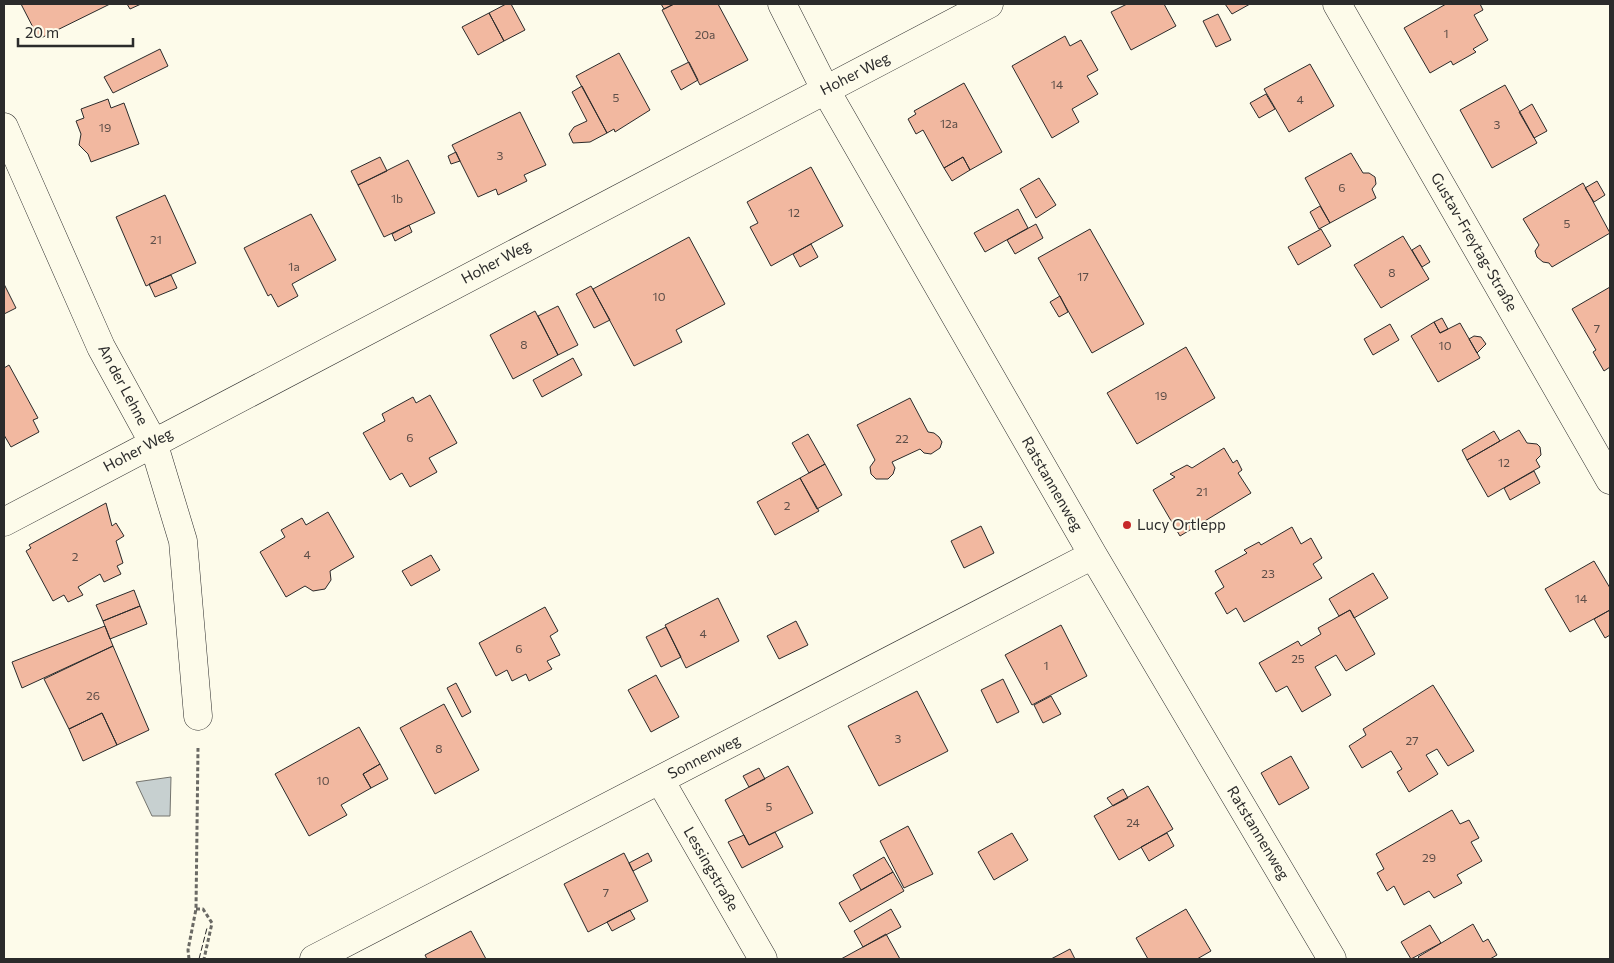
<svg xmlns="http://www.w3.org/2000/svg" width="1614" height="963" font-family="Commissioner,sans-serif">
<rect width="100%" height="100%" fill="#fdfbea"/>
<!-- water -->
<path fill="#c7d0d0" stroke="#74746e" d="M 171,777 L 170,816 L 152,816 L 136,782 Z"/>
<!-- building -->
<path fill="#f2b8a0" stroke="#2b2b2b" d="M 21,4 L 110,4 L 39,39 Z
M 127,4 L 141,4 L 130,9 Z
M 506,4 L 511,4 L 525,30 L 504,41 L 489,13 Z
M 661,4 L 674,4 L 664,9 Z
M 674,4 L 718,4 L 748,60 L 700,85 L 662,10 Z
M 1127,4 L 1164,4 L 1176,26 L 1131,50 L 1111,12 Z
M 1225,4 L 1250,4 L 1232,14 Z
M 1446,4 L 1480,4 L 1483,10 L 1474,15 L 1488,40 L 1473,49 L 1476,52 L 1453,65 L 1451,61 L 1430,73 L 1404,28 Z
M 489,13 L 504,41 L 478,55 L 462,27 Z
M 1218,14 L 1231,40 L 1216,47 L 1203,21 Z
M 1065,36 L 1070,46 L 1081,40 L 1098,70 L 1087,76 L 1098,94 L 1072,109 L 1079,122 L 1052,138 L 1012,66 Z
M 160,49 L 168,66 L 113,93 L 104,77 Z
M 619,53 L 650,110 L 615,132 L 614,129 L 607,133 L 576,76 Z
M 689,62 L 698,80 L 681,90 L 671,71 Z
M 1310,64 L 1334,106 L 1289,132 L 1264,89 Z
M 964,83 L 1002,152 L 970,170 L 963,157 L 944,168 L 923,130 L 916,134 L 908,119 L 916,114 L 914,111 Z
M 1505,85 L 1537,143 L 1492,168 L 1460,110 Z
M 582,86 L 607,133 L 590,142 L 573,143 L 569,134 L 574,127 L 587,121 L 572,92 Z
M 1266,94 L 1275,109 L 1259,118 L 1250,103 Z
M 108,99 L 111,108 L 124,103 L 139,144 L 91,162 L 88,154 L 79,145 L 81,134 L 76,121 L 84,118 L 81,109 Z
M 1532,104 L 1547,131 L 1534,138 L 1519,112 Z
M 520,112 L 546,165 L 524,175 L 527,181 L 498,195 L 496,189 L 478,197 L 452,145 Z
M 456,152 L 460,161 L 451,164 L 448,156 Z
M 1351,153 L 1363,173 L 1369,173 L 1375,177 L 1376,184 L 1372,189 L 1376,198 L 1330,223 L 1305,178 Z
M 380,157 L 387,171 L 358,185 L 351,171 Z
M 963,157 L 970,170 L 952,181 L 944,168 Z
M 408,160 L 435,213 L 384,237 L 358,185 Z
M 811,167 L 843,226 L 771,266 L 750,227 L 758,223 L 747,202 Z
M 1039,178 L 1056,205 L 1036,218 L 1020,189 Z
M 1597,181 L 1605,195 L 1594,202 L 1585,188 Z
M 1583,183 L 1610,233 L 1552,267 L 1549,263 L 1543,262 L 1537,257 L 1535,251 L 1539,245 L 1523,219 Z
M 165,195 L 196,263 L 146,286 L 116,217 Z
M 1320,206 L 1330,223 L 1319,229 L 1310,212 Z
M 1018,209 L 1028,228 L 985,252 L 974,233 Z
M 311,214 L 336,260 L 292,284 L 298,296 L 278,307 L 271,294 L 268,296 L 244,248 Z
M 1036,224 L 1043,238 L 1015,254 L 1007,240 Z
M 409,225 L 412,232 L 395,241 L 392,234 Z
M 1090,229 L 1144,324 L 1092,353 L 1038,258 Z
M 1321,229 L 1331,246 L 1298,265 L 1288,247 Z
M 1403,236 L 1429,279 L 1381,308 L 1354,265 Z
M 689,237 L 725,304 L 676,330 L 682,342 L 634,366 L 593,289 Z
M 811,244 L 818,257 L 800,267 L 793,254 Z
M 1420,245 L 1430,262 L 1422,267 L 1412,250 Z
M 171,275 L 177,288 L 155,297 L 149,284 Z
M 4,284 L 16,308 L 4,314 Z
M 591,286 L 610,320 L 594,328 L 576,294 Z
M 1610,287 L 1610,367 L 1604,371 L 1593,352 L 1596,350 L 1572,309 Z
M 1060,296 L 1068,312 L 1059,317 L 1050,302 Z
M 558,306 L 578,345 L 558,355 L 538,316 Z
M 535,311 L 558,355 L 513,379 L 490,335 Z
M 1442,318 L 1448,329 L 1440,333 L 1434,322 Z
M 1434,322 L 1440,333 L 1460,323 L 1480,358 L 1438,382 L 1411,336 Z
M 1390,324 L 1399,340 L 1373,355 L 1364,339 Z
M 1474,336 L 1481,337 L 1486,344 L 1477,353 L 1469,339 Z
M 1186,347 L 1215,398 L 1137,444 L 1107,393 Z
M 573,358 L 582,375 L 542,397 L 533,380 Z
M 9,365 L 38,418 L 33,420 L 39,432 L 11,447 L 4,435 L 4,368 Z
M 430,395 L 457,443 L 429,458 L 437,472 L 410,487 L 402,473 L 390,480 L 363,433 L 385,421 L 382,414 L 413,397 L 416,403 Z
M 910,398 L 928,432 L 934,433 L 939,437 L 942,442 L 940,448 L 931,454 L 924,453 L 920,449 L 892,462 L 895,468 L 893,474 L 888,479 L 876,479 L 871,474 L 870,467 L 875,460 L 857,425 Z
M 1519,430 L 1527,443 L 1537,444 L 1540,447 L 1541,455 L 1536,460 L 1540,467 L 1488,497 L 1467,460 Z
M 1494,431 L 1500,441 L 1467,460 L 1462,450 Z
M 808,434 L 825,464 L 809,473 L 792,443 Z
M 1224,448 L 1233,463 L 1237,460 L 1242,470 L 1238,473 L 1251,493 L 1180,536 L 1153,490 L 1175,477 L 1170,474 L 1187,465 L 1192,468 Z
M 825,464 L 842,495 L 817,509 L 800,478 Z
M 1534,471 L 1540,483 L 1510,500 L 1504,488 Z
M 800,478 L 819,511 L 775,535 L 757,502 Z
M 106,503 L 112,526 L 116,523 L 124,536 L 116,541 L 123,563 L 117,566 L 121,574 L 104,582 L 100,574 L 78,587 L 83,595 L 68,602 L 64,595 L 53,601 L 26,551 L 31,548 L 29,545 Z
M 328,512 L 354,557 L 330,571 L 331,580 L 325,589 L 313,591 L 305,586 L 286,597 L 260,552 L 285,537 L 281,530 L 302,518 L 306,525 Z
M 981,526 L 994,553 L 964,568 L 951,541 Z
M 1292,527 L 1301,544 L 1311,538 L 1322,558 L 1313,564 L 1322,578 L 1244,622 L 1236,608 L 1227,614 L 1215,593 L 1224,587 L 1215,571 L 1247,553 L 1244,550 L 1259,542 L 1261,545 Z
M 431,555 L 440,570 L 411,586 L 402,571 Z
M 1594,561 L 1610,588 L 1610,610 L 1570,632 L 1545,589 Z
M 1373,573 L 1388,598 L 1354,618 L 1350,610 L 1339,616 L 1329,599 Z
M 134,590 L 140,606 L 103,621 L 96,605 Z
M 718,598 L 739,641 L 686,668 L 665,625 Z
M 140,606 L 147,624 L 110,639 L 103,621 Z
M 545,607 L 558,631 L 550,636 L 560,655 L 547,661 L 552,669 L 529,681 L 526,674 L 512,681 L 507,670 L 496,676 L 479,643 Z
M 1350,610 L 1375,654 L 1346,671 L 1336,655 L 1315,667 L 1331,695 L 1302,712 L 1287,686 L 1276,692 L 1259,663 L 1298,641 L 1301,646 L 1321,634 L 1318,628 Z
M 1610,610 L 1610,635 L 1605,638 L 1594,619 Z
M 796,621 L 808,645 L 779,659 L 767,636 Z
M 1061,625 L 1087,676 L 1032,705 L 1005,655 Z
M 105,626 L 113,646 L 22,688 L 12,662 Z
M 666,627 L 681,657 L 661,667 L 646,637 Z
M 113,646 L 149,730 L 117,745 L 102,713 L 69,729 L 44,679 Z
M 656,675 L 679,717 L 651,732 L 628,690 Z
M 1003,679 L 1019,712 L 997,723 L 981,690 Z
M 456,683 L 471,712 L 462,717 L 447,688 Z
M 1433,685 L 1474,751 L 1448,766 L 1437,749 L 1426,755 L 1438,774 L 1409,792 L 1397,772 L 1402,769 L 1391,751 L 1362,768 L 1349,746 L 1366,735 L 1363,729 Z
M 917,691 L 948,751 L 879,786 L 848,726 Z
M 1051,696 L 1061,714 L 1043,723 L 1034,705 Z
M 444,704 L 479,770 L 435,794 L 400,728 Z
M 102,713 L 117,745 L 83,761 L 69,729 Z
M 359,727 L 380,764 L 363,774 L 371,788 L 341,805 L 347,815 L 309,836 L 275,774 Z
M 1291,756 L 1309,788 L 1279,805 L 1261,773 Z
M 380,764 L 388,779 L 371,788 L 363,774 Z
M 788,766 L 813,813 L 749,845 L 725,800 Z
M 759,768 L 765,779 L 749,787 L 743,776 Z
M 1148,786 L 1173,829 L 1119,860 L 1094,816 Z
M 1123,789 L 1128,798 L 1113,806 L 1107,798 Z
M 1452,810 L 1460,824 L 1469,820 L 1479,838 L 1471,842 L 1482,861 L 1457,875 L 1462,883 L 1434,898 L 1429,891 L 1404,905 L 1394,886 L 1387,891 L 1377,873 L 1384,869 L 1376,854 Z
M 908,826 L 933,874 L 904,888 L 880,841 Z
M 775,832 L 783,847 L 742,868 L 728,842 L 744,835 L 749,845 Z
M 1012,833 L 1028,860 L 994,880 L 978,852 Z
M 1167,833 L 1174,846 L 1149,861 L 1141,847 Z
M 624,853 L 648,901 L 588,932 L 564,884 Z
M 648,853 L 652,861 L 633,871 L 629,863 Z
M 884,857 L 893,872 L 861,890 L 853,875 Z
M 893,872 L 904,891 L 850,922 L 839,903 Z
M 891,909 L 901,927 L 863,947 L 854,931 Z
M 1186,909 L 1211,951 L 1197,959 L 1148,959 L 1136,938 Z
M 630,910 L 635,919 L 612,931 L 607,922 Z
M 1473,924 L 1483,942 L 1488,939 L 1497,955 L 1490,959 L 1420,959 L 1418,957 Z
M 1430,925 L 1441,943 L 1411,959 L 1401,942 Z
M 471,931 L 486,959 L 427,959 L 425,955 Z
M 886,934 L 900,959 L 841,959 L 863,947 Z
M 1070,949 L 1075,959 L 1051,959 Z"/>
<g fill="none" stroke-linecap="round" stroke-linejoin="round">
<!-- minor casing -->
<g stroke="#2b2b2b" stroke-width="29">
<path id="minor" d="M 782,4 L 825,89 L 1093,555 L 1332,959
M 1337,4 L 1610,480
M 4,127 L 101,347 L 153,442 L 183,541 L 198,716
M 4,522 L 989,4
M 660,780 L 763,959
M 314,959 L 1093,555"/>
</g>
<!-- path -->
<path stroke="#6a6964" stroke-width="3" stroke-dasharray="4 2.5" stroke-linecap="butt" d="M 196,909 L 203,909 L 212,923 L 204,959
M 189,959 L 188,950 L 196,909 L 198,748"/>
<!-- minor -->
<use href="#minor" stroke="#fdfbea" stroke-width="28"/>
<!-- fence -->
<path stroke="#2b2b2b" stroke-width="1" stroke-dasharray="6 2.5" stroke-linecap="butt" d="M 199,959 L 207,928"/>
</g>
<!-- markers -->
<circle fill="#c62828" stroke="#fdfbea" stroke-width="2" cx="1127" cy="525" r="5"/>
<g text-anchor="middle" stroke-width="4" stroke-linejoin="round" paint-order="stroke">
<!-- number labels -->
<g font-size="12" fill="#5d4e48">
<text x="1446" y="38">1</text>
<text x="705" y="39">20a</text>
<text x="1057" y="89">14</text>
<text x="616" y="102">5</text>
<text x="1300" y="104">4</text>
<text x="949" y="128">12a</text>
<text x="1497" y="129">3</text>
<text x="105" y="132">19</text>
<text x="500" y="160">3</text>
<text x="1342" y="192">6</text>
<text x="397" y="203">1b</text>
<text x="794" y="217">12</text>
<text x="1567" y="228">5</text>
<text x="156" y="244">21</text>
<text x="294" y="271">1a</text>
<text x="1392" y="277">8</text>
<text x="1083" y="281">17</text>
<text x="659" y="301">10</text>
<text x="1597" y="333">7</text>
<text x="524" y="349">8</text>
<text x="1445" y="350">10</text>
<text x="1161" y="400">19</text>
<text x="410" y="442">6</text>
<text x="902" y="443">22</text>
<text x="1504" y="467">12</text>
<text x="1202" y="496">21</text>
<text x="787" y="510">2</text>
<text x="307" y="559">4</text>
<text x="75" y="561">2</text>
<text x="1268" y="578">23</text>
<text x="1581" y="603">14</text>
<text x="703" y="638">4</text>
<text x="519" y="653">6</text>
<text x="1298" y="663">25</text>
<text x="1046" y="670">1</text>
<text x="93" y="700">26</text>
<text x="898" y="743">3</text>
<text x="1412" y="745">27</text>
<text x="439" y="753">8</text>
<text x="323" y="785">10</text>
<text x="769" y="811">5</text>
<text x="1133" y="827">24</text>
<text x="1429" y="862">29</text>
<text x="606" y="897">7</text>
</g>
<!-- street labels -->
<g font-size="15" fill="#2b2b2b" stroke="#fdfbea">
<text transform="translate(855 74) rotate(-27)" y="5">Hoher Weg</text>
<text transform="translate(1474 242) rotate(60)" y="5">Gustav-Freytag-Straße</text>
<text transform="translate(496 262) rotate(-28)" y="5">Hoher Weg</text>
<text transform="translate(123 385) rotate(62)" y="5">An der Lehne</text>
<text transform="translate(138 450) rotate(-28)" y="5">Hoher Weg</text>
<text transform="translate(1052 484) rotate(60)" y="5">Ratstannenweg</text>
<text transform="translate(704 757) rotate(-27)" y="5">Sonnenweg</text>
<text transform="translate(1258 833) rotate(59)" y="5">Ratstannenweg</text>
<text transform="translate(711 869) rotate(60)" y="5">Lessingstraße</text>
</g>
<!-- poi labels -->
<g font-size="15" fill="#2b2b2b" stroke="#fdfbea" text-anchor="start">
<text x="1137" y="530">Lucy Ortlepp</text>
</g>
</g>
<!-- border -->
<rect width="1614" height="963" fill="none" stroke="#2b2b2b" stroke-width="10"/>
<!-- scale -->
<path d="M18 38v8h115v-8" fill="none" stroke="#2b2b2b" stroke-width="2.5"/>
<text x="25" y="38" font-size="15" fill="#2b2b2b" stroke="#fdfbea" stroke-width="4" paint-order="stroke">20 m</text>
</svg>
